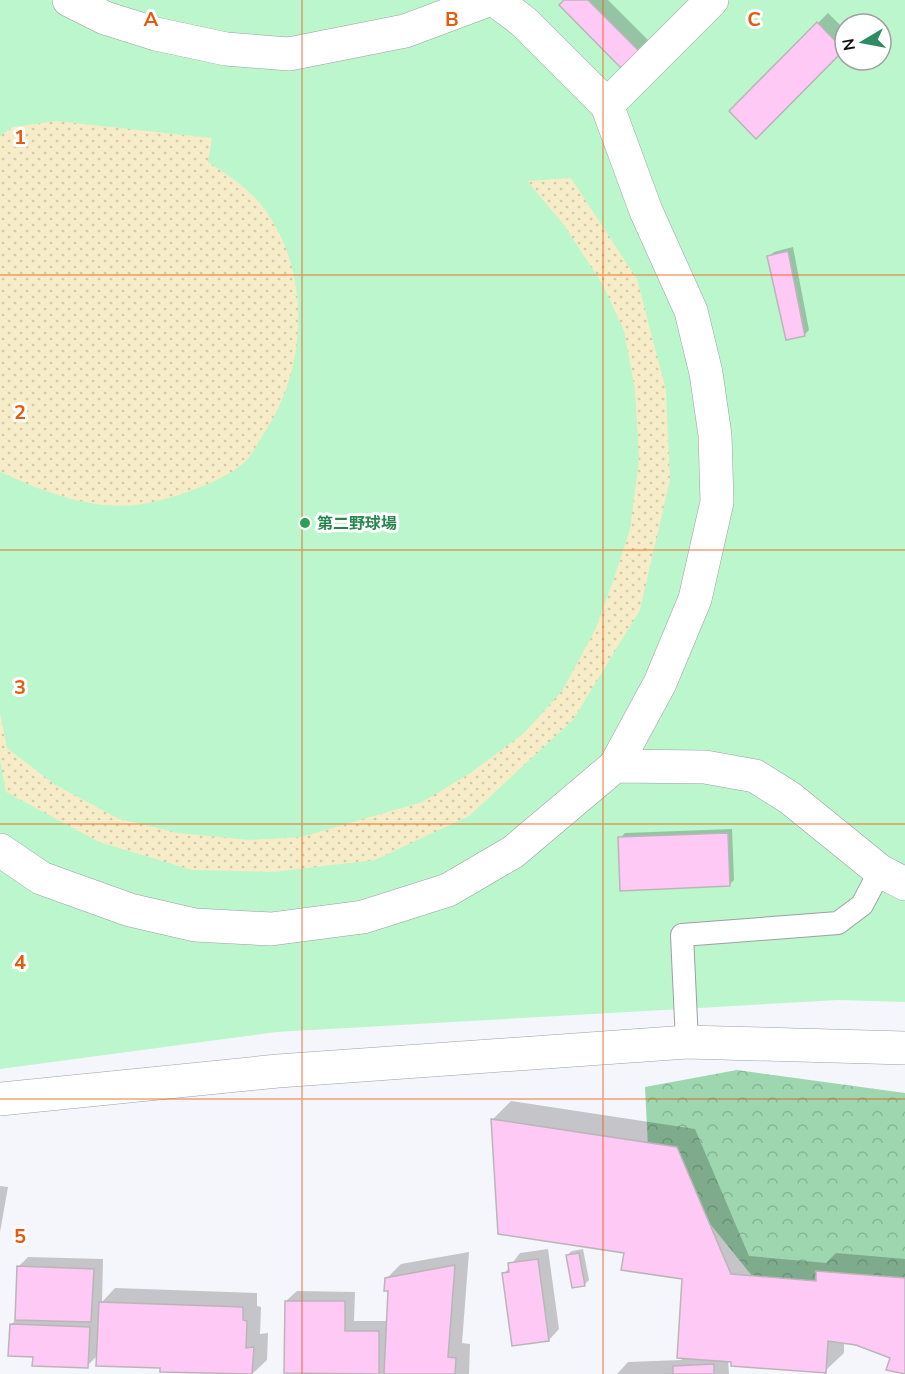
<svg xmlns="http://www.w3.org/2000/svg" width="905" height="1374" font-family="'Nunito Sans','Noto Sans JP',sans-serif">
<defs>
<pattern id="forest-crowns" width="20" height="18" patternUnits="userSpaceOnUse" patternTransform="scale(1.5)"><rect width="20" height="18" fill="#9dd6af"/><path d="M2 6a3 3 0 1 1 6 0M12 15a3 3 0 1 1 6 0" fill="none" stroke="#86b696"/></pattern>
<pattern id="sand-dots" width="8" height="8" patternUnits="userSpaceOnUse" patternTransform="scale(1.5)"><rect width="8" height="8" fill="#f6ecc7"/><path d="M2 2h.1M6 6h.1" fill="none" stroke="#d2c9aa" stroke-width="1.8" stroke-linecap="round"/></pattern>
</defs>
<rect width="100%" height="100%" fill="#f5f5fc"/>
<!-- green -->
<path fill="#bbf6cd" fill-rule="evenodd" d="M 0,0 L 905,0 L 905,1002 L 838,1000 L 276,1032 L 0,1069 ZM 845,24 L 881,24 L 881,60 L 845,60 Z"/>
<!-- forest -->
<path fill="url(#forest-crowns)" d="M 737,1070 L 905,1093 L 905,1319 L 753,1277 L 648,1147 L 645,1087 Z"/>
<!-- sand -->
<path fill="url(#sand-dots)" d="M 56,121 L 212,138 L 208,162 C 226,174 244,185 258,201 C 313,266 309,368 263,435 C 257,444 252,455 245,462 C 221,484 155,506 122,506 C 79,506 38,489 0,472 L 0,136 L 13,127 Z
M 571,178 L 637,279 L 666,390 L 670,480 L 640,610 L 573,720 L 469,816 L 375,860 L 273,872 L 192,870 L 99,842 L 6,792 L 0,759 L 0,712 L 7,748 L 54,784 L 119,819 L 178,833 L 249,840 L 301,837 L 422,802 L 469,774 L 524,733 L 562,691 L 596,628 L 615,575 L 630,529 L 639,460 L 635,390 L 624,331 L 603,285 L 564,225 L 527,181 Z"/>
<!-- shadow -->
<path fill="#0003" d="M 566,0 L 608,0 L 648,40 L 621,66 Z
M 828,13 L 845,30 L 845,47 L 756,137 L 731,111 Z
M 793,247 L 809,330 L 804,335 L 769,256 L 774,252 Z
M 732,829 L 734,880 L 729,885 L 620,838 L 625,833 Z
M 511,1101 L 695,1129 L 749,1256 L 826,1263 L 836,1253 L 905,1259 L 905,1374 L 888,1369 L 892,1357 L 844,1342 L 844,1353 L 825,1371 L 728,1360 L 729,1374 L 617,1374 L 628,1362 L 681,1360 L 684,1357 L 684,1278 L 625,1252 L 499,1233 L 493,1119 Z
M 0,1186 L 8,1187 L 0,1232 Z
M 548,1249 L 559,1329 L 549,1340 L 504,1274 L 520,1253 Z
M 583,1249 L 589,1280 L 584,1285 L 567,1255 L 572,1251 Z
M 469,1252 L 462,1343 L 470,1344 L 469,1374 L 320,1374 L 323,1371 L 286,1301 L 297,1291 L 355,1292 L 354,1321 L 388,1321 L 389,1289 L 386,1279 L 401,1264 Z
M 28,1257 L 103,1259 L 102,1302 L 115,1288 L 257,1293 L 257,1306 L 261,1307 L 260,1334 L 268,1333 L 267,1360 L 252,1374 L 242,1374 L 161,1371 L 162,1366 L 98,1355 L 87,1366 L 34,1355 L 11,1325 L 16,1319 L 18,1267 Z"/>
<!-- building -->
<path fill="#fec9f4" stroke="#bbb5ba" stroke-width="1.5" d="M 564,0 L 588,0 L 639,51 L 621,68 L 559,5 Z
M 817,22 L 844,50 L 756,139 L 729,111 Z
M 788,251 L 805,336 L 786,340 L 767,256 Z
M 728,833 L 730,886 L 620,891 L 618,837 Z
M 491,1119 L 677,1147 L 731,1274 L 816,1281 L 816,1271 L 905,1278 L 905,1374 L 886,1370 L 890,1358 L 856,1345 L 828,1341 L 826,1373 L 731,1366 L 731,1362 L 677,1358 L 682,1279 L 621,1270 L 624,1253 L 498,1234 Z
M 579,1253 L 585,1286 L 572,1288 L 566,1255 Z
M 538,1259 L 549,1341 L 512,1346 L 502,1273 L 509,1272 L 508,1263 Z
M 455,1265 L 448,1357 L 456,1358 L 455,1374 L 384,1374 L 388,1291 L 384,1291 L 385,1278 Z
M 17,1266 L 94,1269 L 91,1322 L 15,1320 Z
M 285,1301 L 345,1301 L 345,1331 L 379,1331 L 379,1374 L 284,1373 Z
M 99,1302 L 243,1307 L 243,1320 L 247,1321 L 246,1348 L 254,1347 L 252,1374 L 160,1372 L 160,1368 L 96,1366 Z
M 10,1324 L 90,1327 L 88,1368 L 32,1366 L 33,1357 L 8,1356 Z
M 714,1364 L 714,1374 L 664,1374 L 673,1374 L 673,1366 Z"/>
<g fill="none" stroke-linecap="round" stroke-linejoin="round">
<!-- service casing -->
<g stroke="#9e9ea5" stroke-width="24">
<path id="service" d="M 687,1042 L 682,935 L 838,923 L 862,905 L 880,871"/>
</g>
<!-- pedestrian casing -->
<g stroke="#9e9ea5" stroke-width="34">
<path id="pedestrian" d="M 69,0 L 105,18 L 156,34 L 226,49 L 289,54 L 405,31 L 488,0
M 607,105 L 712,0
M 615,766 L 705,767 L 755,776 L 790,798 L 880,871 L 905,884
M 0,850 L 41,878 L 130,910 L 195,925 L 271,929 L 363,917 L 448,890 L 513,852 L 615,766 L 660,683 L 695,599 L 717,502 L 715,435 L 706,373 L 691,311 L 646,211 L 607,105 L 524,22 L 495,0"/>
</g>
<!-- tertiary casing -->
<g stroke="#9e9ea5" stroke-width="34">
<path id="tertiary" d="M 0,1099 L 278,1071 L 687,1042 L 905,1048"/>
</g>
<!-- service -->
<use href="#service" stroke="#fff" stroke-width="22"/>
<!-- pedestrian -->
<use href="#pedestrian" stroke="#fff" stroke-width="33"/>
<!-- tertiary -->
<use href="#tertiary" stroke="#fff" stroke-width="33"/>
</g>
<!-- grid -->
<path fill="none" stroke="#e8590c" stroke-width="1.5" stroke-opacity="0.55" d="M 302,0 L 302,1374M 603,0 L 603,1374M 0,275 L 905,275M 0,550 L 905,550M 0,824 L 905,824M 0,1099 L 905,1099"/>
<!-- markers -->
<circle fill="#2e9e5b" stroke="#fff" stroke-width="2" cx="305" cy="523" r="6"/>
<g text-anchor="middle" stroke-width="6" stroke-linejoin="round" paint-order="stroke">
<!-- leisure labels -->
<g font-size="16" font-weight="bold" fill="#27864d" stroke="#fff" text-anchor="start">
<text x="317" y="529">第二野球場</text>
</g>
</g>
<g font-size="20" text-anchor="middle" font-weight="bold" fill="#e8590c" stroke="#fff" stroke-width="6" stroke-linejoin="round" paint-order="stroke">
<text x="151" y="26">A</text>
<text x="452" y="26">B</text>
<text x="754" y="26">C</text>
<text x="20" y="144">1</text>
<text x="20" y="419">2</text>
<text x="20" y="694">3</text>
<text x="20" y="969">4</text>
<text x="20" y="1243">5</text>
</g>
<!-- north arrow -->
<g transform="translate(863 42) rotate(260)"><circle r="28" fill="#ffffff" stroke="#9f9fa0" stroke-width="1.5"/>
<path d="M0-4.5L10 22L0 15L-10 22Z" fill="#2e8b62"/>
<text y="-9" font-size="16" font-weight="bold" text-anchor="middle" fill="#0e0e11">N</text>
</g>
</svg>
